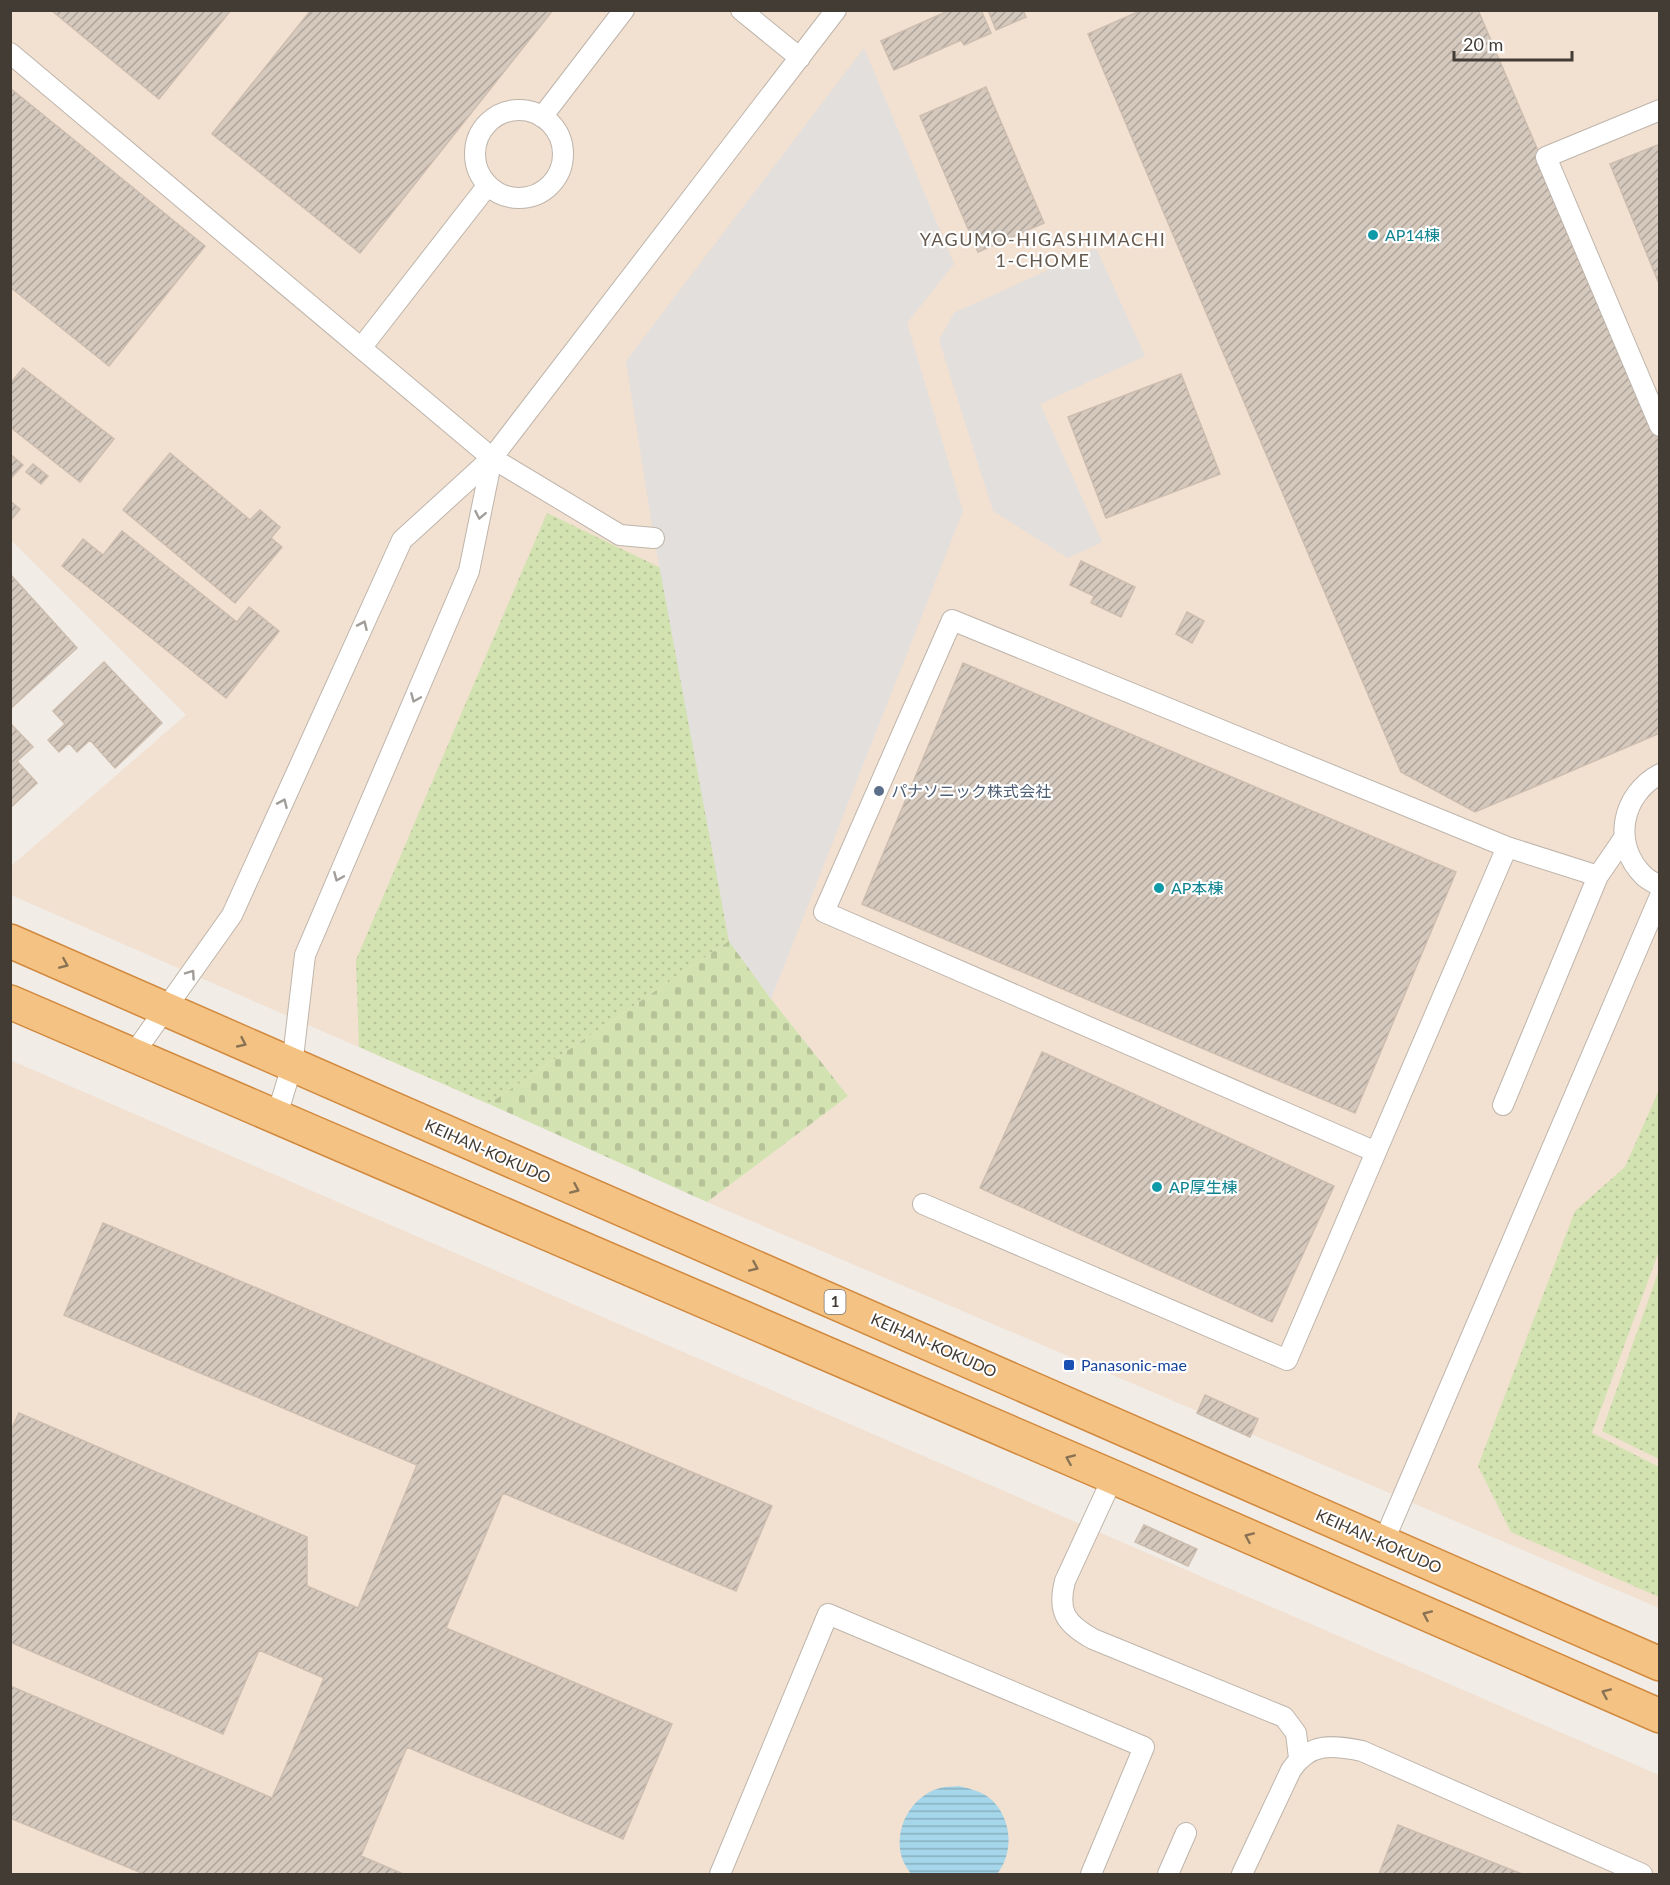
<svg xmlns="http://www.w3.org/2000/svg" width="1670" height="1885" font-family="Lato,'Noto Sans JP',sans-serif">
<defs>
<pattern id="grass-dots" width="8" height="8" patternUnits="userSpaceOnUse" patternTransform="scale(1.5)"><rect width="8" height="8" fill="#d2e2b0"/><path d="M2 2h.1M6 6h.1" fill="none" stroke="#b6c398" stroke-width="1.8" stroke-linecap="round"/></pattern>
<pattern id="cemetery-stones" width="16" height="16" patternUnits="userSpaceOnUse" patternTransform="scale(1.5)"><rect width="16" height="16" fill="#d2e2b0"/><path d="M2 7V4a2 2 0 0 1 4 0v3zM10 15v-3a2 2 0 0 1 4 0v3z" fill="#b6c398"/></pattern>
<pattern id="water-rules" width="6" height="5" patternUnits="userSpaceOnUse" patternTransform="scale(1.5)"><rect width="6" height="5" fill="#a5d6ea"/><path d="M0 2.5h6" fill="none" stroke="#88afbe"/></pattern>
<pattern id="building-hatch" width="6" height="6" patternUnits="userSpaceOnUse" patternTransform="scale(1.5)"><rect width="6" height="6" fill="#d5c9be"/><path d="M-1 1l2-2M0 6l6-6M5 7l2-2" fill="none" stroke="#aea49b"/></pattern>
</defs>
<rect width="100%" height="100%" fill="#f1ece5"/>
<!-- commercial -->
<path fill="#f2e0d1" d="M 11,11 L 1659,11 L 1659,1608 L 707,1202 L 848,1096 L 771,999 L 729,941 L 489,1104 L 11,895 L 10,867 L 186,715 L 11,540 Z
M 10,1060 L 1659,1775 L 1659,1874 L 11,1874 Z"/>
<!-- grass -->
<path fill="url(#grass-dots)" d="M 547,513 L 661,568 L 729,941 L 489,1104 L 359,1047 L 356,960 Z
M 1659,1090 L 1659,1251 L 1592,1433 L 1659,1467 L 1659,1597 L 1511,1532 L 1478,1466 L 1575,1211 L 1625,1167 Z
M 1659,1270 L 1659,1459 L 1602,1431 Z"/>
<!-- cemetery -->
<path fill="url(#cemetery-stones)" d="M 729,941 L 771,999 L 848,1096 L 707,1202 L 489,1104 Z"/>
<!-- parking -->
<path fill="#e2dfdd" d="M 864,48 L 954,264 L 907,323 L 963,511 L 771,999 L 729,941 L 654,538 L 626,361 Z
M 1096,248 L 1145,356 L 1040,404 L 1102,542 L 1068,558 L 993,511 L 939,340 L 954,313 Z"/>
<!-- water -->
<path fill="url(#water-rules)" d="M 959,1786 C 971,1789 984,1792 993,1801 C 1012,1821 1014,1853 997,1874 L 911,1874 C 908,1869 904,1864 902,1858 C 893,1829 911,1796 940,1788 C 946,1786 953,1787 959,1786 Z"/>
<!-- building -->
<path fill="url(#building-hatch)" stroke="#ccbdaf" stroke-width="1.5" d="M 51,10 L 231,10 L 159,99 Z
M 311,10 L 553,10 L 360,253 L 212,134 Z
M 950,10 L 981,10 L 991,33 L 964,45 L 961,40 L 894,70 L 881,41 Z
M 988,10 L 1023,10 L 1026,17 L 996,30 Z
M 1142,10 L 1478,10 L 1660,437 L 1660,733 L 1475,812 L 1401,772 L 1088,34 Z
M 986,87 L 1044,223 L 978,252 L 920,116 Z
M 10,88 L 205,246 L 109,366 L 10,287 Z
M 1660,144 L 1660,286 L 1610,164 Z
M 23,368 L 114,439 L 80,482 L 10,427 L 10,384 Z
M 1181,374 L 1220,474 L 1106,518 L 1068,417 Z
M 170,453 L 250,520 L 260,510 L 280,527 L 271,538 L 282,547 L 235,603 L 123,510 Z
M 10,454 L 23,465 L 10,479 Z
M 33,464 L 48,476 L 41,484 L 26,472 Z
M 10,501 L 20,509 L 10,521 Z
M 122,531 L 237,622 L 249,607 L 279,631 L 226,698 L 62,566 L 83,539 L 103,555 Z
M 1081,561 L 1135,587 L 1121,617 L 1091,603 L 1094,596 L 1070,585 Z
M 10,574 L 77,648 L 10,709 Z
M 1187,612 L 1204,621 L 1192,643 L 1176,634 Z
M 104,662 L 162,723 L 115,768 L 90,740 L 77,752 L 69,743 L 59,752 L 48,740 L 65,724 L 53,711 Z
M 963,663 L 1456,872 L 1355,1113 L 862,904 Z
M 10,723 L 33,747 L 17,761 L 37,783 L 10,808 Z
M 1042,1052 L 1334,1186 L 1272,1322 L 980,1188 Z
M 103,1223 L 772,1506 L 736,1591 L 503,1493 L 446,1628 L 672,1724 L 623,1839 L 407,1747 L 361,1856 L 403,1874 L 144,1874 L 10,1818 L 10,1686 L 272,1798 L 324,1678 L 259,1650 L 223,1734 L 10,1642 L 10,1432 L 19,1413 L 307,1537 L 307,1586 L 358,1608 L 417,1465 L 64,1315 Z
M 1205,1395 L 1258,1419 L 1250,1437 L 1197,1413 Z
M 1144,1525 L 1197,1549 L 1188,1566 L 1135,1542 Z
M 1398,1825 L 1522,1874 L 1379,1874 Z"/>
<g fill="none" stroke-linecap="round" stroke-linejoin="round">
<!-- service casing -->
<g stroke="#beb5ab" stroke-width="22">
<path id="service" d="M 741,10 L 800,58
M 10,53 L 492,458 L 620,535 L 654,538
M 1660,110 L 1546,157 L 1660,426
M475 154a44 44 0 1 1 88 0a44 44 0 1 1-88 0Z
M 542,117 L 624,10
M 361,348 L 488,185
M 1660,774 C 1622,794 1611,844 1644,876 C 1648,880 1655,883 1660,886
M 1507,847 L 1376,1152 L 824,912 L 952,620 L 1507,847 L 1598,876
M 132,1056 L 232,915 L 402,540 L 492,458 L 836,10
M 1503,1105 L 1598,876 L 1624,838
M 276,1118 L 292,1066 L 305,955 L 469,571 L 492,458
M 923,1204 L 1287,1360 L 1376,1152
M 1113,1477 L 1065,1581 C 1057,1612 1066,1624 1093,1639 L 1284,1717 L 1296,1733 L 1299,1758
M 1383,1543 L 1660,896
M 720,1874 L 828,1614 L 1144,1747 L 1091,1874
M 1168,1874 L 1186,1833
M 1242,1874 L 1291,1770 C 1310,1742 1332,1745 1362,1751 L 1642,1874"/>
</g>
<!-- trunk casing -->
<g stroke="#d1893f" stroke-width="36">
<path id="trunk" d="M 10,941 L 1660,1664
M 10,1002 L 1113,1477 L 1660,1716"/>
</g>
<!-- service -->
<use href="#service" stroke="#fff" stroke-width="20"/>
<!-- trunk -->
<use href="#trunk" stroke="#f4c383" stroke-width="33"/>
</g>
<!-- one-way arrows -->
<defs><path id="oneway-chevron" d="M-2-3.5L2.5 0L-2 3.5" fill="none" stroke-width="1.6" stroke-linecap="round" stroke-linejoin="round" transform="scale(1.5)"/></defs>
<g stroke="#a19e9a">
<use href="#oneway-chevron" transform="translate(480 515) rotate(101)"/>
<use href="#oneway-chevron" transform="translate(363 625) rotate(-66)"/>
<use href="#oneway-chevron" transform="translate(415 698) rotate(113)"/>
<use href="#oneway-chevron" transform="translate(283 803) rotate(-66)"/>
<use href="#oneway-chevron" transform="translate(338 877) rotate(113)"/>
<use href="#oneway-chevron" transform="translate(191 974) rotate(-55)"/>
</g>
<g stroke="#8a7254">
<use href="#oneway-chevron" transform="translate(64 964) rotate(23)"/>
<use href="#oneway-chevron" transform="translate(242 1043) rotate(25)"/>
<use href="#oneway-chevron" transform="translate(575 1189) rotate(24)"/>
<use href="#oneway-chevron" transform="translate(754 1267) rotate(24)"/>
<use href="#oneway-chevron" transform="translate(1070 1459) rotate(-157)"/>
<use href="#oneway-chevron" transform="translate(1249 1537) rotate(-156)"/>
<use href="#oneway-chevron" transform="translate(1427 1615) rotate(-156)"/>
<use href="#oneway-chevron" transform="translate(1606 1693) rotate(-156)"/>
</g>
<!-- markers -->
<g fill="#0f9aa8" stroke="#fff" stroke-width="2">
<circle cx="1373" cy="235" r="6"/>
<circle cx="1159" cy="888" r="6"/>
<circle cx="1157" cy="1187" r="6"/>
</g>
<circle fill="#5c6f8a" stroke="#fff" stroke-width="2" cx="879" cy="791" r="6"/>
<rect fill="#1a4fb4" stroke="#fff" stroke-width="2" x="1063" y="1359" width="12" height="12" rx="3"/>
<g text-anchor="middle" stroke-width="4.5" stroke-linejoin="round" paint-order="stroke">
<!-- shield labels -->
<rect fill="#fff" stroke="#7b7672" stroke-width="1.5" x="824.5" y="1290" width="21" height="24" rx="4.5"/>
<g font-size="15" font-weight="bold" fill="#433c35">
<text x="835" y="1307">1</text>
</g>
<!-- culture labels -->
<g font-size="16" fill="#0d838f" stroke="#fff" text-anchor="start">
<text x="1385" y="241">AP14棟</text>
<text x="1171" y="894">AP本棟</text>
<text x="1169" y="1193">AP厚生棟</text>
</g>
<!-- service labels -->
<g font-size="16" fill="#4e5e75" stroke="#fff" text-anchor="start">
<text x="891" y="797">パナソニック株式会社</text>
</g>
<!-- street labels -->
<g font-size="16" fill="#433c35" stroke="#fff">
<text transform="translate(488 1151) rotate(24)" y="6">KEIHAN-KOKUDO</text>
<text transform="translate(934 1345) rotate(24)" y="6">KEIHAN-KOKUDO</text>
<text transform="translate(1379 1541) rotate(24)" y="6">KEIHAN-KOKUDO</text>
</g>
<!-- transit labels -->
<g font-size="16" fill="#164399" stroke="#fff" text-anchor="start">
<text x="1081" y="1371">Panasonic-mae</text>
</g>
<!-- neighbourhood labels -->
<g font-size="18" letter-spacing="1.5" fill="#65584d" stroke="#fff">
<text x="1043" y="246">YAGUMO-HIGASHIMACHI<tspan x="1043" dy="21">1-CHOME</tspan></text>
</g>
</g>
<!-- border -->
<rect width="1670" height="1885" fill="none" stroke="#433c35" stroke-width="24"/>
<!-- scale -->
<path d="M1454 51v9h118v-9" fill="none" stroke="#433c35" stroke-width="3"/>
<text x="1463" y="51" font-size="18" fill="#433c35" stroke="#ffffff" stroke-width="4.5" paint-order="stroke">20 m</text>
</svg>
